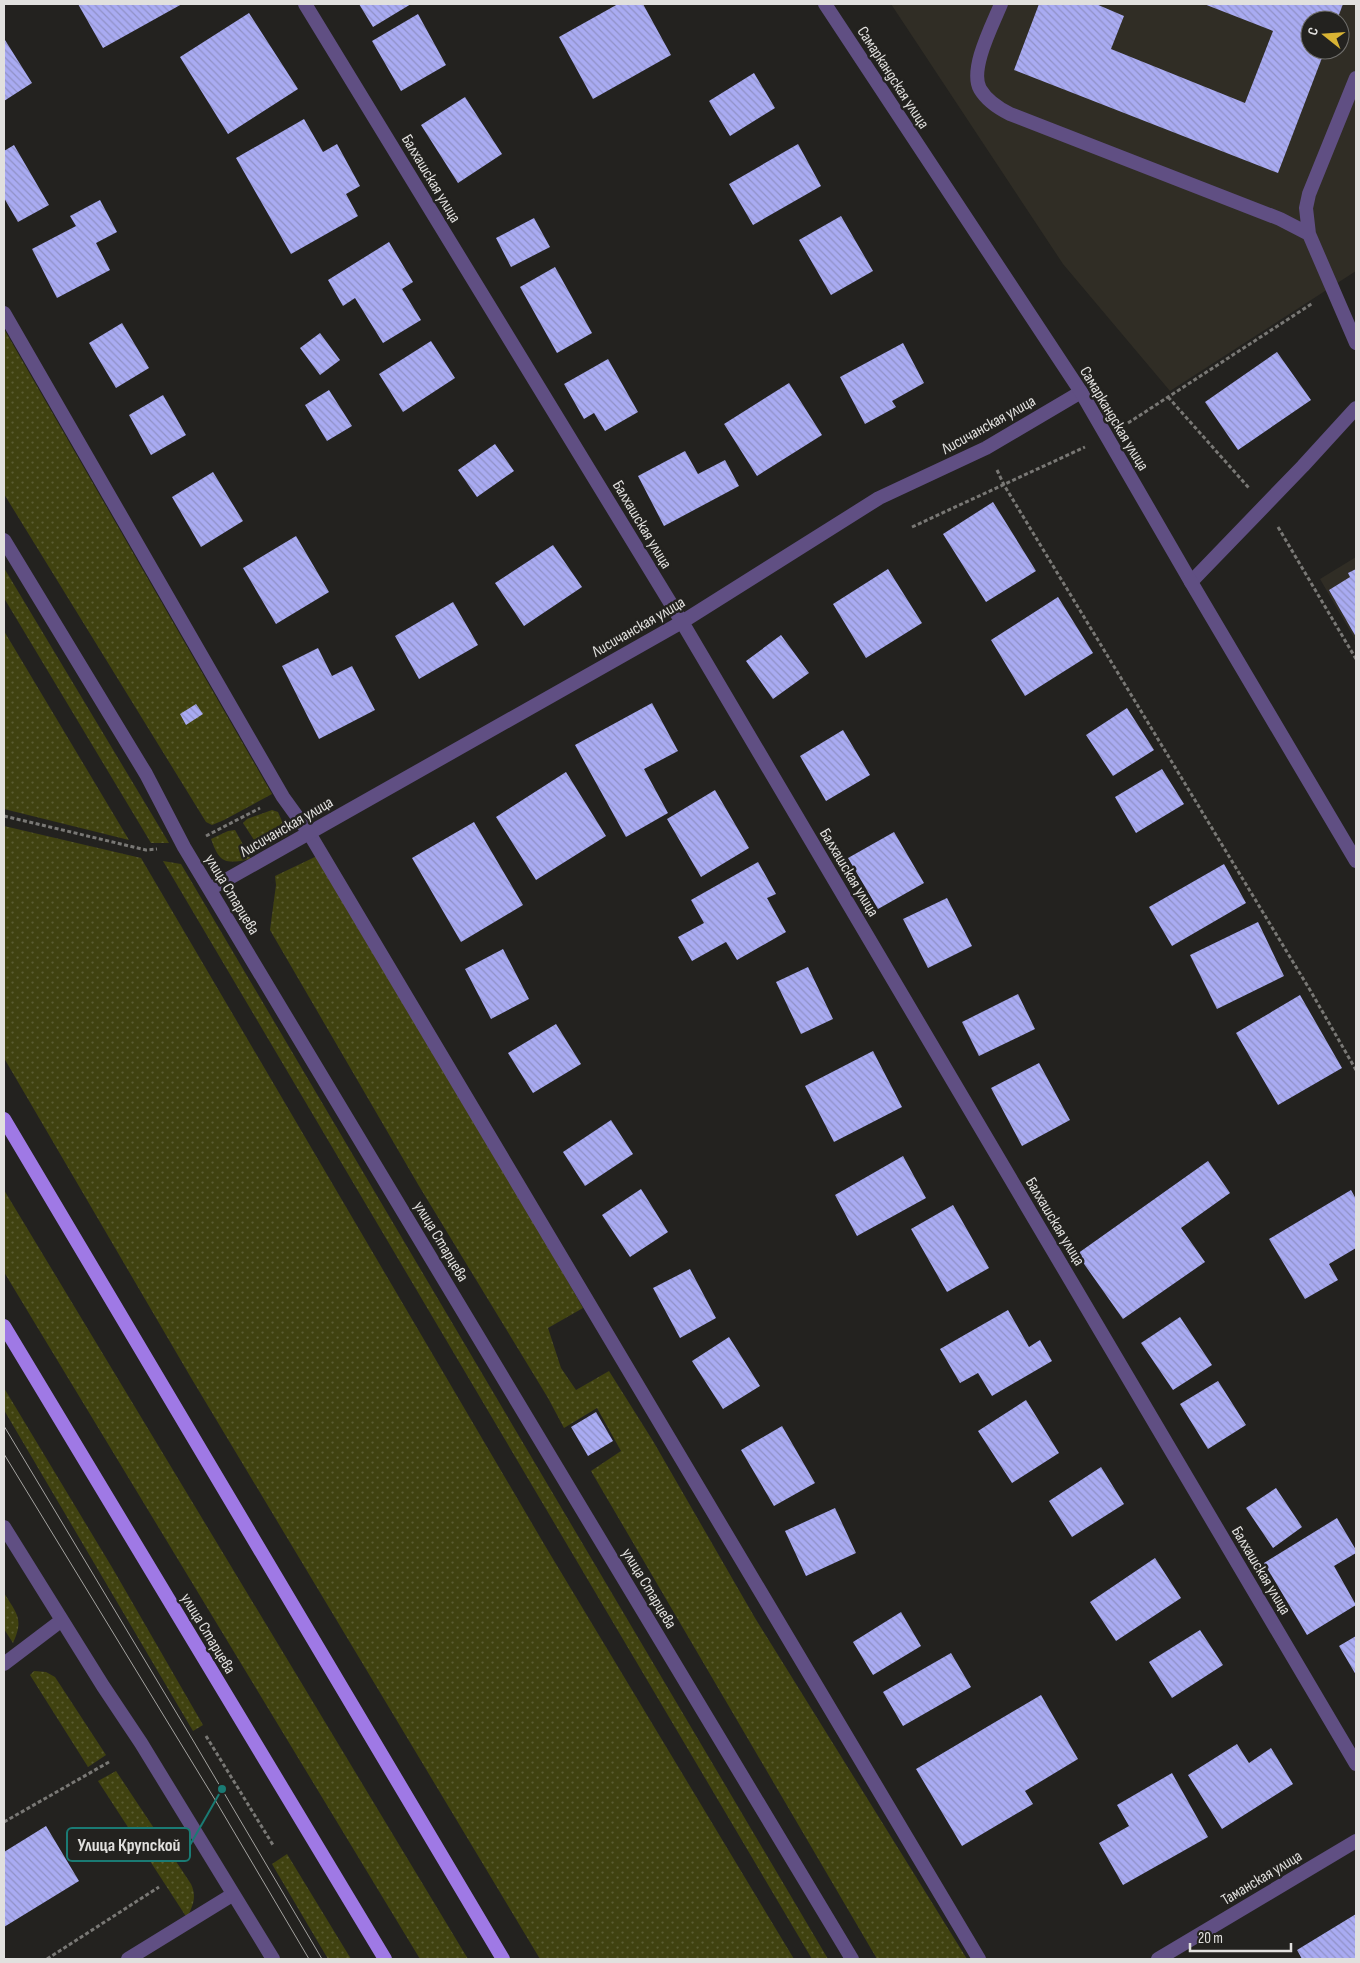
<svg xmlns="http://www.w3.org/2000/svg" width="1360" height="1963" font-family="'Sofia Sans Condensed',sans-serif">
<defs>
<pattern id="grass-dots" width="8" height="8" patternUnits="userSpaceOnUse" patternTransform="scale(1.25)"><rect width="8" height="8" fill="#404210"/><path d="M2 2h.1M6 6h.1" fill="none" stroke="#5b5d32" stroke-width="1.8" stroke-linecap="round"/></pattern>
<pattern id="building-back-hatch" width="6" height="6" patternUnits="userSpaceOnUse" patternTransform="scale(1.25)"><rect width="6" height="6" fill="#a9abf2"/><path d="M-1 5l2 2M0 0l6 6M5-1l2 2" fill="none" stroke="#9091c6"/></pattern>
</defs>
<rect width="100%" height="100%" fill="#23221f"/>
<!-- built -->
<path fill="#302d25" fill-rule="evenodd" d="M 891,4 L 1356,4 L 1356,271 L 1170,391 L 1063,264 ZM 1310,20 L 1340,20 L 1340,50 L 1310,50 Z
M 1356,557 L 1356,641 L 1320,579 Z"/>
<!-- grass -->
<path fill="url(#grass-dots)" d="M 4,329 L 272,794 L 224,820 L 212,825 L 206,822 L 4,494 Z
M 4,568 L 169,843 L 151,843 L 4,598 Z
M 4,631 L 129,840 L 4,809 Z
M 272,810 L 278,812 L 288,835 L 260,849 L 243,823 L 247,819 Z
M 4,826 L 141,858 L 547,1549 L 794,1959 L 540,1959 L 190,1376 L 4,1058 Z
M 235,830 L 251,859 C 225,864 220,864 211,839 L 228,831 Z
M 317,856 L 506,1173 L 583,1308 L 548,1328 L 561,1368 L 576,1390 L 609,1371 L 653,1441 L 755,1618 L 967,1959 L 877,1959 L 591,1471 L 621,1451 L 597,1408 L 564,1428 L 548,1398 L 419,1186 L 270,930 L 276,885 L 275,876 Z
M 163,861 L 181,864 L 828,1959 L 812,1959 Z
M 4,1190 L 468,1959 L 420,1959 L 39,1330 L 4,1272 Z
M 4,1388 L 113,1569 L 203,1725 L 193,1731 L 4,1410 Z
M 4,1593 C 17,1614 24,1619 13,1643 L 4,1629 Z
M 34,1671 L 46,1672 L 55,1677 L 106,1755 L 88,1767 L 30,1675 Z
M 116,1771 L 191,1884 C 197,1897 193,1905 187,1918 L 98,1781 Z
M 287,1854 L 351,1959 L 328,1959 L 272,1864 Z"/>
<!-- building -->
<path fill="url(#building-back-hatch)" d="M 78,4 L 182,4 L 103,48 Z
M 359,4 L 411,4 L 373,27 Z
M 618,4 L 643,4 L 671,55 L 593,99 L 559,37 Z
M 1039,4 L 1096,4 L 1124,16 L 1111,49 L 1245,103 L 1273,31 L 1204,4 L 1343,4 L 1337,20 L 1310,20 L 1310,50 L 1325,50 L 1278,173 L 1014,70 Z
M 249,13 L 298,89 L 228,134 L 180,57 Z
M 418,14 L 446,65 L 401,91 L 372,41 Z
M 5,40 L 32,83 L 4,101 L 4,41 Z
M 754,73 L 775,108 L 730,136 L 709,101 Z
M 465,97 L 502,154 L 458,183 L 421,125 Z
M 304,119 L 323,152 L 337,144 L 360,186 L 346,194 L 358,216 L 291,254 L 236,158 Z
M 798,144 L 821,186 L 753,225 L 729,184 Z
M 14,145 L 49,205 L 18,222 L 4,198 L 4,151 Z
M 100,200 L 117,232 L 96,243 L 110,270 L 57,298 L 32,249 L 76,226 L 70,216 Z
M 841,216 L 873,271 L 831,295 L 799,240 Z
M 534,218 L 550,247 L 511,267 L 496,238 Z
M 389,242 L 413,282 L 402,289 L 421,320 L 383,343 L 355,298 L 343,306 L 328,280 Z
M 555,267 L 592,333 L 557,353 L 520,287 Z
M 122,323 L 149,368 L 116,388 L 89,343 Z
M 320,333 L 340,360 L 320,375 L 300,348 Z
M 431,341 L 455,378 L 403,412 L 379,374 Z
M 903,343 L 924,383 L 892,401 L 896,407 L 865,424 L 840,377 Z
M 1277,352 L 1311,400 L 1238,450 L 1205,402 Z
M 608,359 L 638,412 L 605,431 L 594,413 L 584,419 L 564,384 Z
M 789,383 L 822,435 L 757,476 L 724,424 Z
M 329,390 L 352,426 L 327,441 L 305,405 Z
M 163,395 L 186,435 L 151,455 L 129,415 Z
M 495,444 L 514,471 L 477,497 L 458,470 Z
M 685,451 L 698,474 L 725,460 L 739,486 L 664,526 L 638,476 Z
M 213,472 L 243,521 L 201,547 L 172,497 Z
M 993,502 L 1036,571 L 986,602 L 943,534 Z
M 296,536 L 329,592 L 276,624 L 243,568 Z
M 553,545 L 582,587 L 524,626 L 495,583 Z
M 888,569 L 922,623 L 866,658 L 833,604 Z
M 1356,569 L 1356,637 L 1329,590 L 1350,577 L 1348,573 Z
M 1058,597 L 1093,653 L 1025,696 L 991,640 Z
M 453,602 L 478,645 L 419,679 L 395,636 Z
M 781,635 L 809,673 L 773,699 L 746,661 Z
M 318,648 L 332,676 L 352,666 L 375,710 L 319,739 L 282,666 Z
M 652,703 L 678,751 L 644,769 L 668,813 L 626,837 L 575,745 Z
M 196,704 L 203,714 L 186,725 L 180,714 Z
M 1127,708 L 1154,750 L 1113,776 L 1086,735 Z
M 843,730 L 870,775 L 826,801 L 800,756 Z
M 1162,769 L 1184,804 L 1136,833 L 1115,797 Z
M 566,772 L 606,836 L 536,880 L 496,817 Z
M 715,790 L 749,848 L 701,877 L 667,819 Z
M 474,822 L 523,905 L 461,942 L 412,858 Z
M 894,832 L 924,883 L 878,909 L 848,858 Z
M 758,862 L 776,894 L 767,898 L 786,932 L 737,960 L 726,942 L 692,961 L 678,937 L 704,923 L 691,900 Z
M 1224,864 L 1246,903 L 1172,946 L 1149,907 Z
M 947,898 L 972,946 L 928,968 L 903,919 Z
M 1258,922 L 1284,976 L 1217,1009 L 1190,955 Z
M 503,949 L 529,999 L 491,1019 L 465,969 Z
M 808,967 L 833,1019 L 801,1034 L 776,982 Z
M 1018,994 L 1035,1029 L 979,1056 L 962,1022 Z
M 1300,995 L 1342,1068 L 1278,1105 L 1236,1033 Z
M 556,1024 L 581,1064 L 533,1093 L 508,1053 Z
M 873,1051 L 902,1107 L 834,1142 L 805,1086 Z
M 1039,1063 L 1070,1120 L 1022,1146 L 991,1088 Z
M 611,1120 L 633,1154 L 585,1186 L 563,1152 Z
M 903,1156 L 926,1198 L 857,1236 L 835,1195 Z
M 1208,1161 L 1230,1193 L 1181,1228 L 1205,1262 L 1123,1319 L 1077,1254 Z
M 641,1189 L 668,1232 L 630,1257 L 602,1215 Z
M 1351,1190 L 1356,1199 L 1356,1248 L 1329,1264 L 1338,1280 L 1305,1299 L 1269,1239 Z
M 953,1205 L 989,1268 L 947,1292 L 911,1229 Z
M 690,1269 L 716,1318 L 680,1338 L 653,1288 Z
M 1008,1310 L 1029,1347 L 1040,1340 L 1052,1361 L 992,1396 L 978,1373 L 960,1383 L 940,1349 Z
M 1180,1317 L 1212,1365 L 1173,1390 L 1141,1343 Z
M 729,1337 L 760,1386 L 723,1409 L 692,1361 Z
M 1218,1381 L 1246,1425 L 1208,1449 L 1180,1404 Z
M 1026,1400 L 1059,1453 L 1012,1483 L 978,1431 Z
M 596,1412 L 613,1441 L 588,1456 L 571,1427 Z
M 782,1426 L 815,1483 L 774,1506 L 741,1450 Z
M 1101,1467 L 1124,1504 L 1072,1537 L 1049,1501 Z
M 1276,1488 L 1302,1527 L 1273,1548 L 1246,1508 Z
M 835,1508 L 856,1553 L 806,1576 L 785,1531 Z
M 1337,1518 L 1356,1550 L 1356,1553 L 1334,1566 L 1356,1605 L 1307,1635 L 1264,1563 Z
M 1155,1558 L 1181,1598 L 1116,1641 L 1090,1602 Z
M 901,1612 L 921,1646 L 873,1675 L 853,1642 Z
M 1200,1630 L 1223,1665 L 1172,1698 L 1149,1662 Z
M 1356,1636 L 1356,1675 L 1339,1646 Z
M 951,1653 L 971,1687 L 903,1726 L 883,1692 Z
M 1041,1695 L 1078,1759 L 1025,1791 L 1033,1804 L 962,1846 L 916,1769 Z
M 1237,1744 L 1249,1763 L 1271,1748 L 1293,1784 L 1222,1829 L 1188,1775 Z
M 1172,1773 L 1208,1837 L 1123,1885 L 1099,1843 L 1129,1826 L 1117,1805 Z
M 46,1826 L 79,1881 L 4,1927 L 4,1852 Z
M 1356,1914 L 1356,1959 L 1302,1959 L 1297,1950 Z"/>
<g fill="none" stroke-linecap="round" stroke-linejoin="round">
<!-- path -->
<path stroke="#797875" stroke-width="3" stroke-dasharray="4 2.5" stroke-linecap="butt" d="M 1168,397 L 1249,488
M 1128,423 L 1313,303
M 997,470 L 1004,485 L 1310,990 L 1356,1070
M 912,527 L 1085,447
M 1278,527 L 1356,659
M 4,816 L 146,850 L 157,849
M 206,836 L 260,808
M 206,1736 L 273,1845
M 4,1822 L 109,1762
M 47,1959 L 159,1887"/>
<!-- service -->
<path stroke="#604f83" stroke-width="14" d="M 1001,4 C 993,24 969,69 980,89 C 987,101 998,108 1010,114 L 1280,219 L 1309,234
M 1356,78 L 1309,194 L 1306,208 L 1309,234 L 1356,343
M 4,313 L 283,797 L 309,833 L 979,1959
M 128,1959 L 232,1895"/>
<!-- minor -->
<path stroke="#604f83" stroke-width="14" d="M 305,4 L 682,622 L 1356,1764
M 4,540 L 146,774 L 184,847 L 852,1959
M 1191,582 L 1303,466 L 1356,408
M 210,889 L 682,622 L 879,498 L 986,448 L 1081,392
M 4,1527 L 103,1686 L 141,1743 L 273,1959
M 4,1664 L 62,1620
M 1158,1959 L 1356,1841"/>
<!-- tertiary -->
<path stroke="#604f83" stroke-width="14" d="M 825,4 L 1081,392 L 1191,582 L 1356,861"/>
<!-- primary -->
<path stroke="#9f79e5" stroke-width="14" d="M 4,1119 L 503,1959
M 4,1326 L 385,1959"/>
<!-- tram -->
<path stroke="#a4a3a0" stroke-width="1" d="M 4,1426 L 194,1742 L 322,1959
M 4,1454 L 214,1798 L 309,1959"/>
</g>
<g text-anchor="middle" stroke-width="5" stroke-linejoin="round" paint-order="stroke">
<!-- street labels -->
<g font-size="16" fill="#e1e0de" stroke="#23221f">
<text transform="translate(894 77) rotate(57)" y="6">Самаркандская улица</text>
<text transform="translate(432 178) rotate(59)" y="6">Балхашская улица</text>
<text transform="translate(1115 418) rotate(59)" y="6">Самаркандская улица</text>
<text transform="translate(988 424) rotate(-29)" y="6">Лисичанская улица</text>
<text transform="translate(643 524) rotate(59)" y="6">Балхашская улица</text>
<text transform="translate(638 626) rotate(-30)" y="6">Лисичанская улица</text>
<text transform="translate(286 826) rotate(-30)" y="6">Лисичанская улица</text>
<text transform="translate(850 872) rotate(59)" y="6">Балхашская улица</text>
<text transform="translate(233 894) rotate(59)" y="6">улица Старцева</text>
<text transform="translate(1056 1221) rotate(59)" y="6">Балхашская улица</text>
<text transform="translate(442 1241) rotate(59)" y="6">улица Старцева</text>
<text transform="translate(1262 1570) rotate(59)" y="6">Балхашская улица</text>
<text transform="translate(650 1588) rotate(59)" y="6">улица Старцева</text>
<text transform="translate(209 1633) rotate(59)" y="6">улица Старцева</text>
<text transform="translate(1261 1877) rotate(-31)" y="6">Таманская улица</text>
</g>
</g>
<!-- callouts -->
<path fill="none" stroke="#1a7b74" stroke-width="2" d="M222 1789L190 1845"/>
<circle fill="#1a7b74" stroke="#23221f" stroke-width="2" cx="222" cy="1789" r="5"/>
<rect fill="#23221f" stroke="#1a7b74" stroke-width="2" x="67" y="1828" width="123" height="33" rx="5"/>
<g font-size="18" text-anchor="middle" font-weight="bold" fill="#e1e0de">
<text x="129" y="1851">Улица Крупской</text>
</g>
<!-- border -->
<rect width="1360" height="1963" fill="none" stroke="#e1e0de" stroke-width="10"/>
<!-- north arrow -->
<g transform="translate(1325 35) rotate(287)"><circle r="24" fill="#23221f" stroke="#6f6e6b"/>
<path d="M0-4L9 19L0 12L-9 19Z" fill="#d9b434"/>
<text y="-8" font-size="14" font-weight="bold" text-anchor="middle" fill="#e1e0de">С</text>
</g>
<!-- scale -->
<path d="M1190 1943v8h101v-8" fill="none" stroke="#e1e0de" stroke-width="2.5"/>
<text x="1198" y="1943" font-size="15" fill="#e1e0de" stroke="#23221f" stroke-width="4" paint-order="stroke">20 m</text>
</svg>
